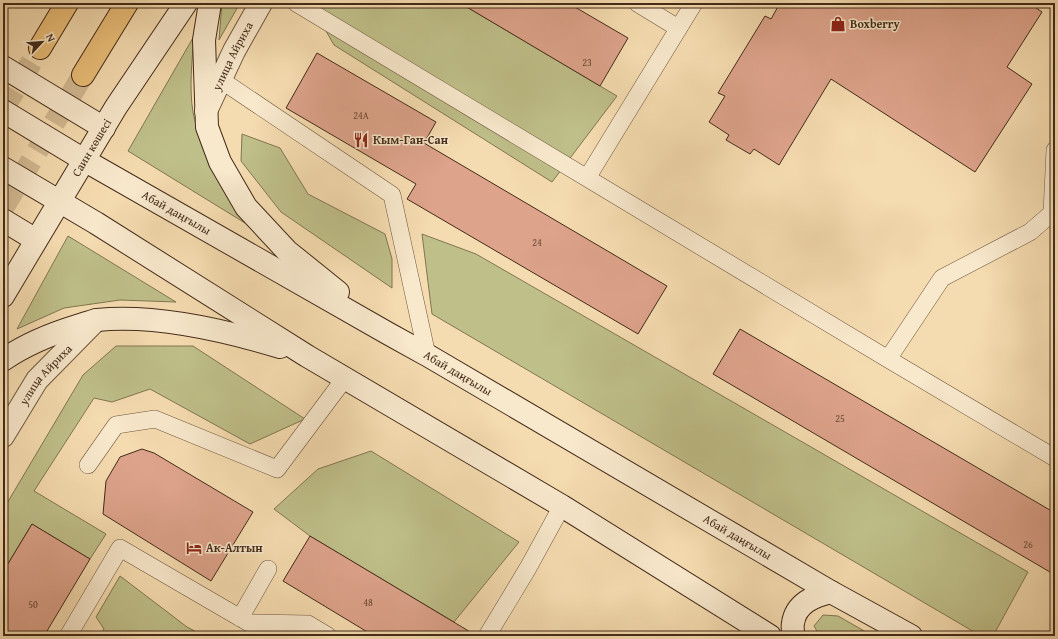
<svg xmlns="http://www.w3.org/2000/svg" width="1058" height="639" font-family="'Gentium Book Plus',serif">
<rect width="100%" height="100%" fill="#f5dcb0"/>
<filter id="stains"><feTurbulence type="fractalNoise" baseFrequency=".005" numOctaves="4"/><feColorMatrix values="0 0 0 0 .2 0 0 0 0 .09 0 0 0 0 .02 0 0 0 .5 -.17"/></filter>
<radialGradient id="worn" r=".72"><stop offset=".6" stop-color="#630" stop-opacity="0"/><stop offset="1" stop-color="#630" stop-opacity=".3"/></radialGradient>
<!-- green -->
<path fill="#bfbf89" stroke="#827551" d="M 222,3 L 240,3 L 219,40 Z
M 310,3 L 460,3 L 617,96 L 552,182 L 334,45 Z
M 194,36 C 192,59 189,90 193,112 C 201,153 224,188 245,223 L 128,151 Z
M 242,134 L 280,148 L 308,194 L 385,234 L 392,259 L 392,288 L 281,212 L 241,161 Z
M 422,234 L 476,254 L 1028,572 L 993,636 L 981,636 L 432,314 Z
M 68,236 L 176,302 L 120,300 L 64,308 L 17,329 Z
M 116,346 L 193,346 L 305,419 L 250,444 L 150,389 L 112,402 L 94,398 L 34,491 L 106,534 L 90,559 L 32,524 L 3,572 L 3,510 L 83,375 Z
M 371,451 L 519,542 L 454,622 L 310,536 L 274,509 L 318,469 Z
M 120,576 L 187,627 L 204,636 L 100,636 L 104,629 L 96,617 Z
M 823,615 L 838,616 L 873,636 L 820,636 L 814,626 Z"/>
<!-- building -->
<path fill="#dda38b" stroke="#442b19" d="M 460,3 L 568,3 L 628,38 L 600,86 Z
M 780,3 L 1029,3 L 1042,12 L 1007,67 L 1032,84 L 975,172 L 831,79 L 779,165 L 754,149 L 750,154 L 726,140 L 729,135 L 709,122 L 725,96 L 718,93 L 765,16 L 771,19 Z
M 317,53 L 436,122 L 424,143 L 667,286 L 638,334 L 407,199 L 416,184 L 286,108 Z
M 740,329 L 1055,513 L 1055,575 L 713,374 Z
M 142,449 L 154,453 L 253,512 L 211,581 L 103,514 L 106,481 L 120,457 Z
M 32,524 L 90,559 L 44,636 L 3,636 L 3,572 Z
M 310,536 L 477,636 L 374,636 L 283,581 Z"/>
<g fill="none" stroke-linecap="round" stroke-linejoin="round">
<!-- primary-tunnel -->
<path stroke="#d2b992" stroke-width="22" stroke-dasharray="22 11" stroke-linecap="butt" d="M 3,109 L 40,48
M 3,208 L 83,75"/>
<!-- lane casing -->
<g stroke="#70573f" stroke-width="18">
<path id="lane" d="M 296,3 L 587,178
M 637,3 L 678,28
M 694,3 L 587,178 L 888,359 L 1055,458
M 221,80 L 392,195 L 427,355
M 888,359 L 942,278 L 1030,232 L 1052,213 L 1055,150
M 88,465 L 116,425 L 155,419 L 277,469 L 345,378
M 240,618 L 268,569
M 68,636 L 120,548 L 249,623 L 308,624 L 328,636
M 487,636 L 528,568 L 562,506"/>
</g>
<!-- street casing -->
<g stroke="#70573f" stroke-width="24">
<g id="street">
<path id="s1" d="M 206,111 L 234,51 L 261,3"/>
<path id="s2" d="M 3,436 L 37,380 L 96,320"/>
</g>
</g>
<!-- secondary casing -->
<g stroke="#442b19" stroke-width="24">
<g id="secondary">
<path d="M 210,3 L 204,40 L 207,127 L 220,162 L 246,207 L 287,251 L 338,292"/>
<path d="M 3,67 L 104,128"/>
<path id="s3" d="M 3,111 L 84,160 L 389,334 L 427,355 L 831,592 L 911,636"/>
<path d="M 3,168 L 96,223 L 307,356 L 562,506 L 770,636"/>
<path d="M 3,220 L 36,240"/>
<path id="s4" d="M 3,296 L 116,107 L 186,3"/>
<path d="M 3,360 C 26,344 51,334 77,326 C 84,324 91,321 97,320 C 156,314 224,330 280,347"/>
<path d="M 794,636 C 793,632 792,627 793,623 C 796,603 814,596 831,592"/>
</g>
</g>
<!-- primary casing -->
<g stroke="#442b19" stroke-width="24">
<path id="primary" d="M 40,48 L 67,3
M 83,75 L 127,3"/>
</g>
<!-- lane -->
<use href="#lane" stroke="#f8e8cc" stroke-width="17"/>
<!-- street -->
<use href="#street" stroke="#f8e8cc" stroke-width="22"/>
<!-- secondary -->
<use href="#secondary" stroke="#f8e8cc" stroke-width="22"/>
<!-- primary -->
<use href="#primary" stroke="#eabe78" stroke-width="22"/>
</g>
<!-- icons -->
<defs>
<g id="shop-bare" transform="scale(1.2)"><path d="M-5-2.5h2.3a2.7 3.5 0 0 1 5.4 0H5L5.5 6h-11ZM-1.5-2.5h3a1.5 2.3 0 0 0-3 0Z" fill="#8f2418" stroke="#f8e8cc" stroke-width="2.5" paint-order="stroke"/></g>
<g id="restaurant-bare" transform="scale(1.2)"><path d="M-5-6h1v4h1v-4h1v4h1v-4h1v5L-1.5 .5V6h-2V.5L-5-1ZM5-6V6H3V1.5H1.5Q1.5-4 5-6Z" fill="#8f2418" stroke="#f8e8cc" stroke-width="2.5" paint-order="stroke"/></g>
<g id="hotel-bare" transform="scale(1.2)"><path d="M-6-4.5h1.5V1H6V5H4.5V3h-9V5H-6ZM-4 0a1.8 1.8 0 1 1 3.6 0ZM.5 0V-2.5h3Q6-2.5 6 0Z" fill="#8f2418" stroke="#f8e8cc" stroke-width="2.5" paint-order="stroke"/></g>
</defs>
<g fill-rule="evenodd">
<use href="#shop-bare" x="838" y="24"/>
<use href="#restaurant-bare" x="361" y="140"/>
<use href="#hotel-bare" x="194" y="548"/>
</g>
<g text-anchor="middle" stroke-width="3" stroke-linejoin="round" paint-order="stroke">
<!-- number labels -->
<g font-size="10" fill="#6a4936">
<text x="587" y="66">23</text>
<text x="361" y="119">24А</text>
<text x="537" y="246">24</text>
<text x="840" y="422">25</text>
<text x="1028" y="548">26</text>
<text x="368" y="606">48</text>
<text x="33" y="608">50</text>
</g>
<!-- poi labels -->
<g font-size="12" font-weight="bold" fill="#442b19" stroke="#f8e8cc" text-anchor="start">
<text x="850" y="28">Boxberry</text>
<text x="373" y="144">Кым-Ган-Сан</text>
<text x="206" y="552">Ак-Алтын</text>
</g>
<!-- street labels -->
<g font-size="12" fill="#442b19" stroke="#f8e8cc">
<text dy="4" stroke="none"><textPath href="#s1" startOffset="61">улица Айриха</textPath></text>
<text dy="4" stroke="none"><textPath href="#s4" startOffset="173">Саин көшесі</textPath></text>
<text dy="4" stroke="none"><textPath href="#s3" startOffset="201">Абай даңғылы</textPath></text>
<text dy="4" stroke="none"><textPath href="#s3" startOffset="525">Абай даңғылы</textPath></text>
<text dy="4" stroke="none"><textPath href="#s2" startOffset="75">улица Айриха</textPath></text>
<text dy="4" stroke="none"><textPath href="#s3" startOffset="849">Абай даңғылы</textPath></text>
</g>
</g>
<!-- margin -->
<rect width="1058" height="639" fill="none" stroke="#f5dcb0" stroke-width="16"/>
<rect x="4" y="4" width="1050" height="631" fill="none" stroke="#442b19" stroke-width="2"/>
<rect x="8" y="8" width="1042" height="623" fill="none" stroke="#442b19"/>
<!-- north arrow -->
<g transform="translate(42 42) rotate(64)" stroke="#f8e8cc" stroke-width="3" paint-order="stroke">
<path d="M0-3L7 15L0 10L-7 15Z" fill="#442b19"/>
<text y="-6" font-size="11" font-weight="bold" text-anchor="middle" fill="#442b19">N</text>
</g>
<rect width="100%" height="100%" filter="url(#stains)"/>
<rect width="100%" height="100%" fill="url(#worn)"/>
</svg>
